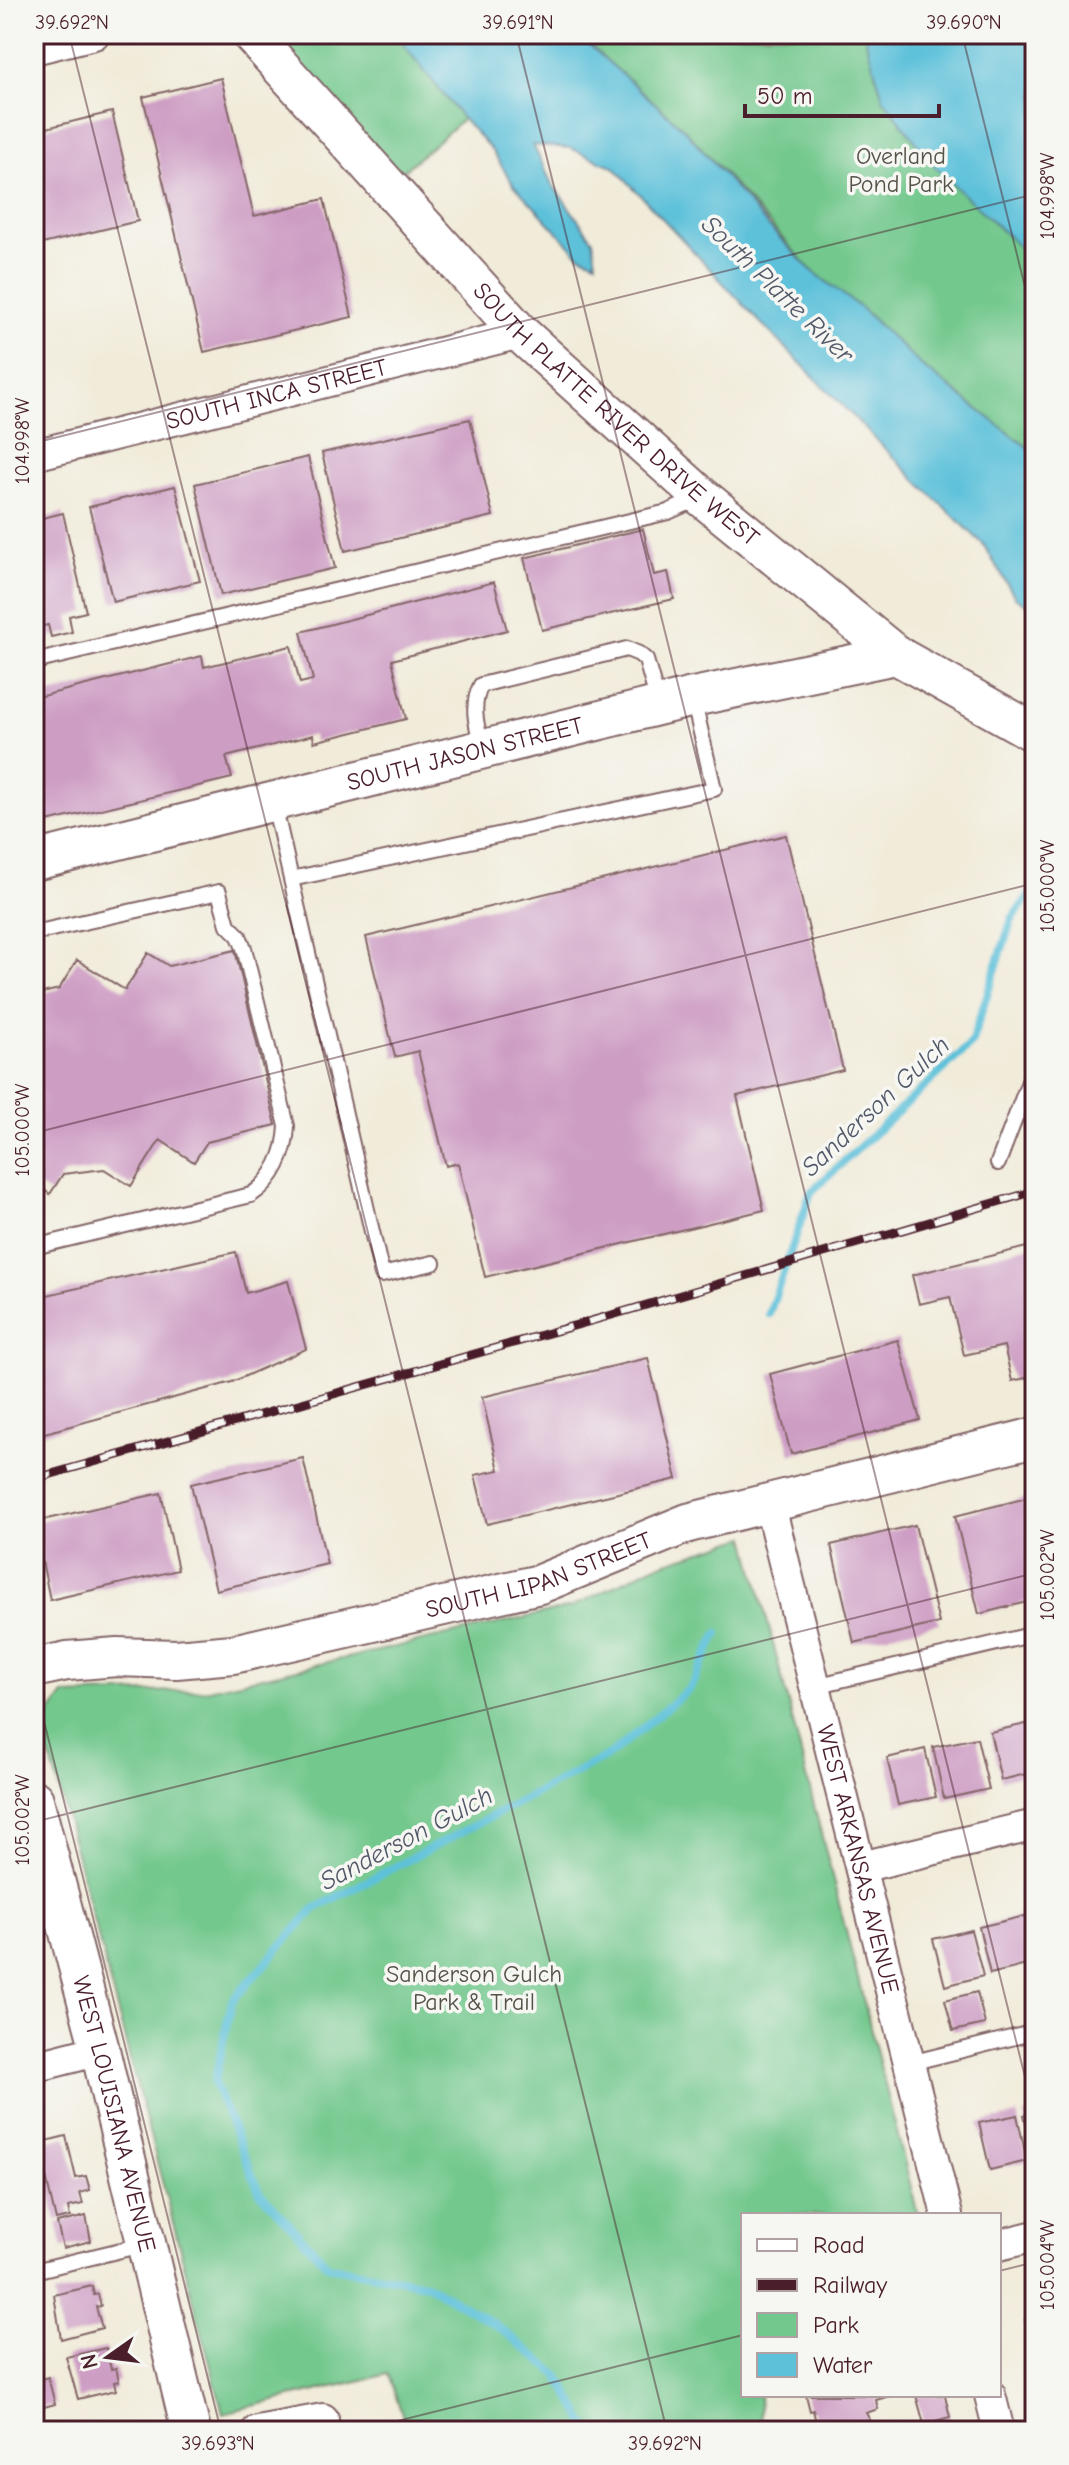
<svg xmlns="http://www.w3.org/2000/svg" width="1069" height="2465" font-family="'Comic Neue',sans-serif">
<rect width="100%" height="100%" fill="#f6f6f2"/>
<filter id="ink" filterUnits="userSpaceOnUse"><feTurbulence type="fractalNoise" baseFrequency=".0125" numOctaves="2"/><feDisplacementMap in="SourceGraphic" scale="16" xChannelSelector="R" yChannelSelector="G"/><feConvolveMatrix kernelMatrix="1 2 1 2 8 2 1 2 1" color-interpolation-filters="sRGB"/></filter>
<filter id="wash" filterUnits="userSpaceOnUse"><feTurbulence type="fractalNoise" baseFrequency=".006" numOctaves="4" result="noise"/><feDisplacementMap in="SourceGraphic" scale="32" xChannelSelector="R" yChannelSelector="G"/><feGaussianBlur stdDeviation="1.8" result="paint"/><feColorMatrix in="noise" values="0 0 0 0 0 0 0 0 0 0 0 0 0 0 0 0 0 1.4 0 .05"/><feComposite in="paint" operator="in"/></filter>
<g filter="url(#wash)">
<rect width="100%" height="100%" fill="#f1ebd9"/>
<!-- green -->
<path fill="#72c88d" stroke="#5e745c" stroke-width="2" d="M 267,34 L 395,34 L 463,119 L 394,179 Z
M 577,34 L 1035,34 L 1035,453 L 924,368 L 863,310 L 810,269 L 686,131 Z
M 746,1537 L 918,2215 L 743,2215 L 743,2395 L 759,2395 L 761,2431 L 408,2431 L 388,2374 L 223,2413 L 42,1724 L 64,1695 L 204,1690 L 572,1607 L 654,1566 Z"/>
<!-- water -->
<path fill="#5dc1da" stroke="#547082" stroke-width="2" d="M 395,34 L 577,34 L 686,131 L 769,227 L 810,269 L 863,310 L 924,368 L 1035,453 L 1035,610 L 1015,597 L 983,544 L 918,482 L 759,321 L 614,167 L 570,148 L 533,145 L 552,184 L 593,240 L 596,262 L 579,255 L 513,184 L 491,149 L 463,119 Z
M 864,34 L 1035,34 L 1035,262 L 933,165 L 883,98 Z"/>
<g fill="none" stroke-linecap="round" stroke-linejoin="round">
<!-- stream -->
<path stroke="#5dc1da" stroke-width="8" d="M 769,1314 L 811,1192 L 971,1044 L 1012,919 L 1035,888
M 590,2431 L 558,2375 L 495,2324 L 426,2284 L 328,2266 L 259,2191 L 214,2083 L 232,2001 L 314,1909 L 611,1754 L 690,1688 L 718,1633"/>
</g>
<g id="blocks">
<!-- building -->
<path fill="#ce9dc4" d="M 221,78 L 254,216 L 324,199 L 352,317 L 204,352 L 143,97 Z
M 112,112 L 138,221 L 34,246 L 34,131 Z
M 470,419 L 493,516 L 345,551 L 322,453 Z
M 308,457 L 335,568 L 221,595 L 195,484 Z
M 175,486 L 200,581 L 113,602 L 89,507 Z
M 63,513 L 86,612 L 69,616 L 72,632 L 51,637 L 48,625 L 34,628 L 34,520 Z
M 643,529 L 654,575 L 668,572 L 674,599 L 542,630 L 524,558 Z
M 494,582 L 507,630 L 392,660 L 406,719 L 314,742 L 313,735 L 226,757 L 232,778 L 34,825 L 34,698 L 202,656 L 204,667 L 291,646 L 300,683 L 313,680 L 301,632 Z
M 786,835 L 843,1070 L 737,1096 L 764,1210 L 485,1277 L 458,1163 L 446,1166 L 418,1051 L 395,1057 L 366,937 Z
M 235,950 L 276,1125 L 207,1142 L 194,1162 L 160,1140 L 131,1186 L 104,1169 L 63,1174 L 50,1194 L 34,1183 L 34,995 L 59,989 L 77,960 L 125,990 L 148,953 L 169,966 Z
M 1035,1245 L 1035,1376 L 1012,1381 L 1004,1346 L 964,1355 L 950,1297 L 919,1304 L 912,1275 Z
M 236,1252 L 246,1293 L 288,1281 L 306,1349 L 232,1382 L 34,1436 L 34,1298 Z
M 898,1340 L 920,1420 L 791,1454 L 770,1374 Z
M 648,1358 L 677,1479 L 487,1524 L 475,1475 L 499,1470 L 482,1397 Z
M 303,1458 L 327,1564 L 216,1590 L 191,1484 Z
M 161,1493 L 178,1570 L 50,1600 L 34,1522 Z
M 1035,1496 L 1035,1600 L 979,1614 L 955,1516 Z
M 915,1525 L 939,1623 L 854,1643 L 831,1545 Z
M 1035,1722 L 1035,1772 L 1001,1780 L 990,1732 Z
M 977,1738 L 989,1789 L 944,1799 L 933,1747 Z
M 925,1749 L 936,1797 L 898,1805 L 887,1758 Z
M 1029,1915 L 1035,1941 L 1035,1963 L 990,1974 L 979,1927 Z
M 971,1930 L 983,1976 L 945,1986 L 933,1939 Z
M 977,1992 L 985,2024 L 953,2031 L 945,2000 Z
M 1035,2112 L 1035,2153 L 1034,2154 L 1024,2115 Z
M 1017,2115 L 1027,2161 L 990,2170 L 979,2123 Z
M 66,2136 L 76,2178 L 86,2176 L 90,2190 L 80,2193 L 83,2204 L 68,2207 L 70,2217 L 56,2220 L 45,2173 L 34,2176 L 34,2155 L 41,2153 L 38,2143 Z
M 86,2216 L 91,2241 L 63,2248 L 57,2223 Z
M 92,2286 L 94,2295 L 98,2294 L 101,2306 L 96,2307 L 102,2328 L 61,2339 L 54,2295 Z
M 1035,2312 L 1035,2353 L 1034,2353 L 1025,2320 L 1031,2318 L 1029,2313 Z
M 106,2348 L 111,2369 L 116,2368 L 119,2381 L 114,2382 L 116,2390 L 78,2399 L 66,2357 Z
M 48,2377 L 55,2404 L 37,2409 L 34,2395 L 34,2381 Z
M 806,2395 L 890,2395 L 890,2396 L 876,2400 L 878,2409 L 866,2413 L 870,2420 L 867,2423 L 864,2424 L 863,2422 L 851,2426 L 852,2431 L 818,2431 L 813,2410 L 810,2411 Z
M 916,2395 L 945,2395 L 950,2417 L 924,2424 Z
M 950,2422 L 952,2431 L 918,2431 L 917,2430 Z"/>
</g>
</g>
<g filter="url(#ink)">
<use href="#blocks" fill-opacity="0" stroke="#846668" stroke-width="2"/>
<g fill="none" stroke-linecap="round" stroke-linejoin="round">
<!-- service casing -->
<g stroke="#846668" stroke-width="18">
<path id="service" d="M 34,662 L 668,512 L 697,499
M 483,750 C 477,727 470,707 481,685 L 627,649 L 639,654 L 646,660 L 659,706
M 274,804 L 291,879 L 714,789 L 693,698
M 291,879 L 382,1275 L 433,1263
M 34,933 L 219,892 L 228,925 L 239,936 L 244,948 L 287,1126 C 286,1153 274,1180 251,1195 L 34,1247
M 998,1163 L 1035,1066
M 815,1686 L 1035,1634
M 910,2063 L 1035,2032
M 34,2271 L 146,2244"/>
</g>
<!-- minor casing -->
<g stroke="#846668" stroke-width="34">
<g id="minor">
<path d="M 34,49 L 94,34"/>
<path id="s1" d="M 34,455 L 520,333"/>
<path id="s2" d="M 769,1502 L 947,2215"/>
<path d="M 861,1867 L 1035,1825"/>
<path d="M 34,2067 L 100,2050"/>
<path d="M 999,2245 L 1035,2236"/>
<path d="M 990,2395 L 999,2431"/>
<path d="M 257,2431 L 323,2419"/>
</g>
</g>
<!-- tertiary casing -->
<g stroke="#846668" stroke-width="42">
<g id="tertiary">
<path id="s3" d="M 251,34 L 520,333 L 702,497 L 896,655 L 1035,733"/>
<path id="s4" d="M 34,861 L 693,697 L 896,655"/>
<path id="s5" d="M 34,1668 L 67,1661 L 117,1657 L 176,1659 L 233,1654 L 540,1584 L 688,1523 L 1035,1437"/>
<path id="s6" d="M 34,1800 L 100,2050 L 191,2431"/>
</g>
</g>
<!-- service -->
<use href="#service" stroke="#fff" stroke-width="14"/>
<!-- minor -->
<use href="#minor" stroke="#fff" stroke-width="30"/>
<!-- tertiary -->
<use href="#tertiary" stroke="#fff" stroke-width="38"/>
<!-- rail casing -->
<g stroke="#4a1f2b" stroke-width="9">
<path id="rail" d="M 34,1479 L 619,1313 L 1035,1191"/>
</g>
<!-- rail -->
<use href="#rail" stroke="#f6f6f2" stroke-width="6" stroke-dasharray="18" stroke-linecap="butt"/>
</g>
</g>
<!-- ticks -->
<path fill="none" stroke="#4a1f2b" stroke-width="2" stroke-opacity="0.45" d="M 69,34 L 667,2431M 516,34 L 1035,2117M 962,34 L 1035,327M 34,443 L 1035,194M 34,1133 L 1035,883M 34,1681 L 221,2431M 34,1822 L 1035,1573M 999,2271 L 1035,2262M 357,2431 L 743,2335"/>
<g text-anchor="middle" stroke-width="7" stroke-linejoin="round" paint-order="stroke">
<!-- park labels -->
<g font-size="24" fill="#565248" stroke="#f6f6f2">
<text x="901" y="164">Overland<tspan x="901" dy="28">Pond Park</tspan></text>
<text x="474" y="1982">Sanderson Gulch<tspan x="474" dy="28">Park &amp; Trail</tspan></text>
</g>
<!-- street labels -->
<g font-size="24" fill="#4a1f2b" stroke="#f6f6f2">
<text dy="8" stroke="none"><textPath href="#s1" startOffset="250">SOUTH INCA STREET</textPath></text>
<text dy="8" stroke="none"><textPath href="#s3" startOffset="528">SOUTH PLATTE RIVER DRIVE WEST</textPath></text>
<text dy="8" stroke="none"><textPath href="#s4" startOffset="444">SOUTH JASON STREET</textPath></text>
<text dy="8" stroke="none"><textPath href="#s5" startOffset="516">SOUTH LIPAN STREET</textPath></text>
<text dy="8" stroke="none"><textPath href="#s2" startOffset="368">WEST ARKANSAS AVENUE</textPath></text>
<text dy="8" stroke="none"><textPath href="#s6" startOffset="324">WEST LOUISIANA AVENUE</textPath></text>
</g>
<!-- water labels -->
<g font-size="26" font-style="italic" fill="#515868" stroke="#f6f6f2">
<text transform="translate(778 289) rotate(44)" y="9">South Platte River</text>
<text transform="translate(875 1106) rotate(-43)" y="9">Sanderson Gulch</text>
<text transform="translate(406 1838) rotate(-28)" y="9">Sanderson Gulch</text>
</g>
</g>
<!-- margin -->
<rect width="1069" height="2465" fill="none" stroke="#f6f6f2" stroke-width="88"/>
<!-- legend -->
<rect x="741" y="2213" width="260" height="184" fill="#f6f6f2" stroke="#b1a0a2" stroke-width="2"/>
<rect x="757" y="2239" width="40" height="12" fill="#ffffff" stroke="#b1a0a2" stroke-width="2"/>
<text x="813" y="2253" font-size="24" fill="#4a1f2b">Road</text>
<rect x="757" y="2279" width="40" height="12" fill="#4a1f2b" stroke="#b1a0a2" stroke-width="2"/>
<text x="813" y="2293" font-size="24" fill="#4a1f2b">Railway</text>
<rect x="757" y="2313" width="40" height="24" fill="#72c88d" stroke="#b1a0a2" stroke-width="2"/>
<text x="813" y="2333" font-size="24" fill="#4a1f2b">Park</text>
<rect x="757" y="2353" width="40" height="24" fill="#5dc1da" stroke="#b1a0a2" stroke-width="2"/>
<text x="813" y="2373" font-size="24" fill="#4a1f2b">Water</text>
<!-- north arrow -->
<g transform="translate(108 2357) rotate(256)" stroke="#f6f6f2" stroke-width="6" paint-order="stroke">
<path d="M0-6L14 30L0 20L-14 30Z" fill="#4a1f2b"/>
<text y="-12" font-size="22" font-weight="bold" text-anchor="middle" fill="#4a1f2b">N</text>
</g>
<!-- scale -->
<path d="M745 104v12h194v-12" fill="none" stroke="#4a1f2b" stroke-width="4"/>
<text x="757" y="104" font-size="24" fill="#4a1f2b" stroke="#f6f6f2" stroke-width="6" paint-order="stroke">50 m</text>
<rect x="44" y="44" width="981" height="2377" fill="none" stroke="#4a1f2b" stroke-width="3"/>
<g font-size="20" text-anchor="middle" fill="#4a1f2b">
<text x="72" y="29">39.692°N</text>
<text x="518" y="29">39.691°N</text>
<text x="964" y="29">39.690°N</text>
<text transform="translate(1047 196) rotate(-90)" y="7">104.998°W</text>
<text transform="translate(22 441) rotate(-90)" y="7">104.998°W</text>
<text transform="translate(1047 886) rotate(-90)" y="7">105.000°W</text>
<text transform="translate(22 1130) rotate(-90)" y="7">105.000°W</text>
<text transform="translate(1047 1575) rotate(-90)" y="7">105.002°W</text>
<text transform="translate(22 1820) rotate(-90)" y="7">105.002°W</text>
<text transform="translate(1047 2265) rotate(-90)" y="7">105.004°W</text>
<text x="218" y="2450">39.693°N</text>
<text x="665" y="2450">39.692°N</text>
</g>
</svg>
